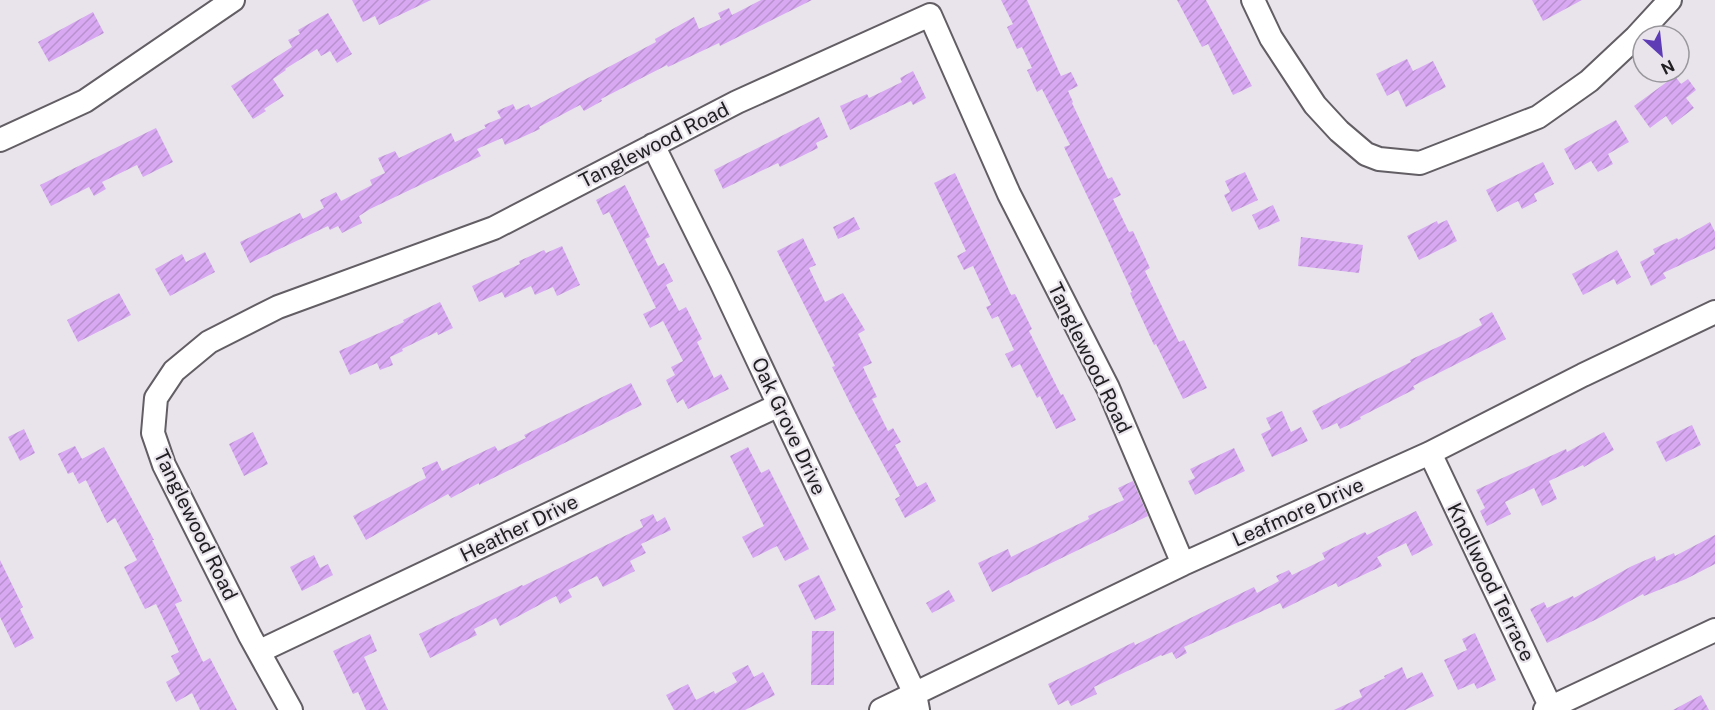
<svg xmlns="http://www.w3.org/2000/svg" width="1715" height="710" font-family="'Public Sans',sans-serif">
<defs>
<pattern id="building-hatch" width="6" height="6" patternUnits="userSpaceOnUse" patternTransform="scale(1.5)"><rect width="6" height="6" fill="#d8a9f2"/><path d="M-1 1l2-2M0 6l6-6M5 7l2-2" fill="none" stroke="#b991cf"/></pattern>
</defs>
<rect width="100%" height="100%" fill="#e9e4ec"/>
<!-- building -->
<path fill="url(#building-hatch)" d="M 352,0 L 431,0 L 379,25 L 375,16 L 363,22 Z
M 761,0 L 812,0 L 720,46 L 719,43 L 668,67 L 667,65 L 601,99 L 602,101 L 584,111 L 580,105 L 539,127 L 540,129 L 505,145 L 502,138 L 477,149 L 481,156 L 370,209 L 359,216 L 362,223 L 342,233 L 338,226 L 330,230 L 328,226 L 250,263 L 240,242 L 300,213 L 303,219 L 324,208 L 320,200 L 336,192 L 341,201 L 372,185 L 370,180 L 385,173 L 378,158 L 395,151 L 399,158 L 451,133 L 455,142 L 486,128 L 484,125 L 501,118 L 497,111 L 513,104 L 516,110 L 529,104 L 531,108 L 656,42 L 655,39 L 694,17 L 699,29 L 721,19 L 718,13 L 729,8 L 732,15 Z
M 1001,0 L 1027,0 L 1061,76 L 1071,72 L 1078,86 L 1068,91 L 1073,102 L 1072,103 L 1108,179 L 1112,177 L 1121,195 L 1113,199 L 1129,232 L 1133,231 L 1150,268 L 1145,271 L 1179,342 L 1184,340 L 1207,388 L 1183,399 L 1156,344 L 1154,345 L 1130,293 L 1132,292 L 1109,242 L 1064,147 L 1070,145 L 1042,89 L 1037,92 L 1027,70 L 1032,68 L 1022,47 L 1017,49 L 1007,27 L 1013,24 Z
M 1177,0 L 1206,0 L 1252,86 L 1233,95 L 1208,44 L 1202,47 Z
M 1532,0 L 1582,0 L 1543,21 Z
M 93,12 L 104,33 L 49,62 L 38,42 Z
M 328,13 L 352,54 L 337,63 L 330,51 L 321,56 L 317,49 L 285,69 L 286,70 L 273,79 L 284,96 L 264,109 L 266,111 L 253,119 L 231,86 L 292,47 L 288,40 L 300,34 L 298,30 Z
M 1407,59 L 1413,71 L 1433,61 L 1446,87 L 1406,107 L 1398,90 L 1387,96 L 1376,74 Z
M 913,71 L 926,98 L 913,105 L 911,101 L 850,130 L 840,106 L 867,94 L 869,98 L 902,82 L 900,78 Z
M 1675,76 L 1681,84 L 1688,79 L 1696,90 L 1686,98 L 1694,108 L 1672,125 L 1666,116 L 1650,128 L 1634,106 Z
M 819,117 L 828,137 L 816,143 L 818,148 L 780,167 L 778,163 L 723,189 L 714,170 Z
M 1616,120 L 1629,142 L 1608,154 L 1613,164 L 1598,172 L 1591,161 L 1575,170 L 1564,149 Z
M 156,128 L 173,162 L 143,177 L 137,165 L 102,182 L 106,189 L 94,196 L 89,187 L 51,206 L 40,185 Z
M 1543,162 L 1554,184 L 1534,194 L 1537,201 L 1522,209 L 1518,201 L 1497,212 L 1486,190 Z
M 1245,172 L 1258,200 L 1232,212 L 1224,195 L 1230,192 L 1225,181 Z
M 955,173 L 1011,295 L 1015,294 L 1032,329 L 1029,331 L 1061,395 L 1063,394 L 1076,420 L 1056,429 L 1040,396 L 1037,398 L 1020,364 L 1012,368 L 1005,354 L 1014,350 L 998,316 L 992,319 L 986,307 L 991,305 L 973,266 L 964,270 L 957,256 L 966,251 L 934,183 Z
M 625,185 L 650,237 L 645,239 L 658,266 L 664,263 L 673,281 L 666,285 L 679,311 L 686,307 L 702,339 L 697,342 L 714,378 L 721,374 L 729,389 L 688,409 L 683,399 L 677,403 L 666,380 L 675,375 L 671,367 L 683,361 L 663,321 L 650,328 L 643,314 L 656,308 L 609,212 L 603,215 L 596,200 Z
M 1273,205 L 1280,221 L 1259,230 L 1252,215 Z
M 854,217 L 860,229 L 838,239 L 833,227 Z
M 1447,220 L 1457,241 L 1419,260 L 1407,236 L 1437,221 L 1438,224 Z
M 1710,222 L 1715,232 L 1715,249 L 1663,273 L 1666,278 L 1651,286 L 1640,262 L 1655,254 L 1653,249 L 1677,238 L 1678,240 Z
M 1301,237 L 1363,245 L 1359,273 L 1298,266 Z
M 803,238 L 816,265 L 809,268 L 825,302 L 843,293 L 865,330 L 858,334 L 872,363 L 863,367 L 877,397 L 872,399 L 888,431 L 893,428 L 901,442 L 895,445 L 917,487 L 926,482 L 936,501 L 905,518 L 895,499 L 900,496 L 853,409 L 832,367 L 835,366 L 777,251 Z
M 562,246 L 580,285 L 557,296 L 553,287 L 535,295 L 531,286 L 505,298 L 502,292 L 479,302 L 472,286 L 520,264 L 519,261 L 544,250 L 546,253 Z
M 1617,250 L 1631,277 L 1617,285 L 1614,279 L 1583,295 L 1572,274 Z
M 205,252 L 215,272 L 170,296 L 155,269 L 182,254 L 186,262 Z
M 119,293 L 131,315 L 78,342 L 67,320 Z
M 440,302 L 453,328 L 438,335 L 437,332 L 402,349 L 403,351 L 390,357 L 393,365 L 380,370 L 377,363 L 350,375 L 339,351 L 404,322 L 403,320 Z
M 1492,312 L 1506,339 L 1413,386 L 1415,389 L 1360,417 L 1361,419 L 1340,429 L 1337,423 L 1322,430 L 1312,411 L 1411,362 L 1410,360 L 1461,336 L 1482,325 L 1479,319 Z
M 631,383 L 642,405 L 479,485 L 479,483 L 451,498 L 448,494 L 366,540 L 353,516 L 426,478 L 422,468 L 437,461 L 442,471 L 495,446 L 498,451 L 526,438 L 524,435 Z
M 1282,411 L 1291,432 L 1301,427 L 1308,441 L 1272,457 L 1261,434 L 1271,429 L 1266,418 Z
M 1692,425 L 1701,445 L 1666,462 L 1656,442 Z
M 24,429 L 35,453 L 20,461 L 8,437 Z
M 253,432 L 268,464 L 244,476 L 229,444 Z
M 1604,432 L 1614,450 L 1584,467 L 1583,465 L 1549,481 L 1557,499 L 1542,506 L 1534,488 L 1505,502 L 1511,514 L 1487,526 L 1480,511 L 1485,508 L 1476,490 L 1566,449 L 1567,452 Z
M 75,446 L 82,459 L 104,447 L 154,540 L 152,540 L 182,601 L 175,604 L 203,662 L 210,658 L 237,710 L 200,710 L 192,693 L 176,702 L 166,682 L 180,674 L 171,656 L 179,652 L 156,604 L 145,609 L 124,567 L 137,560 L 115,518 L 107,523 L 86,480 L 79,484 L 73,472 L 68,474 L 58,454 Z
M 748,447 L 761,473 L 769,469 L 809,549 L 785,561 L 777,546 L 753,558 L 742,537 L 764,526 L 730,456 Z
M 1234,448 L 1245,471 L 1195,495 L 1188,481 L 1195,478 L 1190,469 Z
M 1133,481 L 1148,516 L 992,592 L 978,563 L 1008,549 L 1011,557 L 1089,519 L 1088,516 L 1124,500 L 1118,488 Z
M 1416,511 L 1433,545 L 1412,556 L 1406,543 L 1377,557 L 1382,566 L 1338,587 L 1336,583 L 1283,609 L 1280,603 L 1184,647 L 1187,653 L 1176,659 L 1172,652 L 1162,656 L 1161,655 L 1094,687 L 1097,694 L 1071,706 L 1068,700 L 1058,705 L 1048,684 L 1134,642 L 1135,645 L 1254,587 L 1257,593 L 1279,581 L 1276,576 L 1289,570 L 1292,575 L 1325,559 L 1322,553 L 1365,532 L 1367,535 Z
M 653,514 L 657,522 L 665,517 L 671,530 L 641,544 L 646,553 L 630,561 L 635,571 L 603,587 L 597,576 L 568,590 L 572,597 L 560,604 L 556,596 L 500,626 L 496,618 L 474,629 L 477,635 L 430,658 L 419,634 L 522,585 L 523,586 L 643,527 L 640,520 Z
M 1715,535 L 1715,564 L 1686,579 L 1644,596 L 1643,594 L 1597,619 L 1547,643 L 1530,609 L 1544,602 L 1547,608 L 1573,596 L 1574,598 L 1632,566 L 1655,556 L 1656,561 L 1674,553 L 1675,556 Z
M 314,555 L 320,568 L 328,564 L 333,575 L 302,591 L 290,567 Z
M 0,560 L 23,607 L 20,609 L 34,638 L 15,648 L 0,617 Z
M 819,575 L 836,610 L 815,620 L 798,585 Z
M 949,590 L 955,601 L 932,613 L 926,603 Z
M 812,631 L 834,631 L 834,685 L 811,685 Z
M 1475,633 L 1496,680 L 1477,689 L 1474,683 L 1458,690 L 1444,660 L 1467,650 L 1462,639 Z
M 370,634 L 377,651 L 364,657 L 388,710 L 366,710 L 358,692 L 353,694 L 333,651 Z
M 748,665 L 754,677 L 763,672 L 775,695 L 745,710 L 674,710 L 666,695 L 688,684 L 696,700 L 714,691 L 715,694 L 737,682 L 732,673 Z
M 1402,667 L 1407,679 L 1422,672 L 1434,696 L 1405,710 L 1334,710 L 1362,697 L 1359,690 L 1385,678 L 1384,676 Z
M 1701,695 L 1709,710 L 1673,710 Z"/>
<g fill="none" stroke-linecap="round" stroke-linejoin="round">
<!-- minor casing -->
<g stroke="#625e64" stroke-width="26">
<path id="minor" d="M 1253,0 L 1271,38 L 1315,105 L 1339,131 L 1366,154 L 1379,159 L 1420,163 L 1538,117 L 1589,81 L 1636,37 L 1670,0
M 0,140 L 85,101 L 233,0
M 653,145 L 721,282 L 915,694 L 918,710
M 1430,453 L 1552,710
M 260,651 C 434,570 606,486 779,405
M 291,710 L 250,636 L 164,465 L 153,433 L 156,398 L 174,371 L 209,342 L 278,307 L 494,228 L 737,102 L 930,15 L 1009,194 L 1108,388 L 1183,564
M 881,710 L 1183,564 L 1430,453 L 1583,375 L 1715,312
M 1545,710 L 1715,630"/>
</g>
<!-- minor -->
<use href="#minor" stroke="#fff" stroke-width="22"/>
</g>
<g text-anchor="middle" stroke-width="4.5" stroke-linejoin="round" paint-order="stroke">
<!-- street labels -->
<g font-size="20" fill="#222023" stroke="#e9e4ec">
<text transform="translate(654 145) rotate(-27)" y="7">Tanglewood Road</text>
<text transform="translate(1090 358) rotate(64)" y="7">Tanglewood Road</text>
<text transform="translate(789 426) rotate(65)" y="7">Oak Grove Drive</text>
<text transform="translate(1298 512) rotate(-24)" y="7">Leafmore Drive</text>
<text transform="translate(196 525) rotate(64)" y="7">Tanglewood Road</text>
<text transform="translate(519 528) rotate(-26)" y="7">Heather Drive</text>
<text transform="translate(1491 582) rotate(64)" y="7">Knollwood Terrace</text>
</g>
</g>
<!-- north arrow -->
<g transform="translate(1661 54) rotate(153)"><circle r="28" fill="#e9e4ec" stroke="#99969c" stroke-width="1.5"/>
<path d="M0-4.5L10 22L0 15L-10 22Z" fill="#5d3cb5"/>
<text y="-9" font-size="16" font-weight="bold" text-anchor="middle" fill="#222023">N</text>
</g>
</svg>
